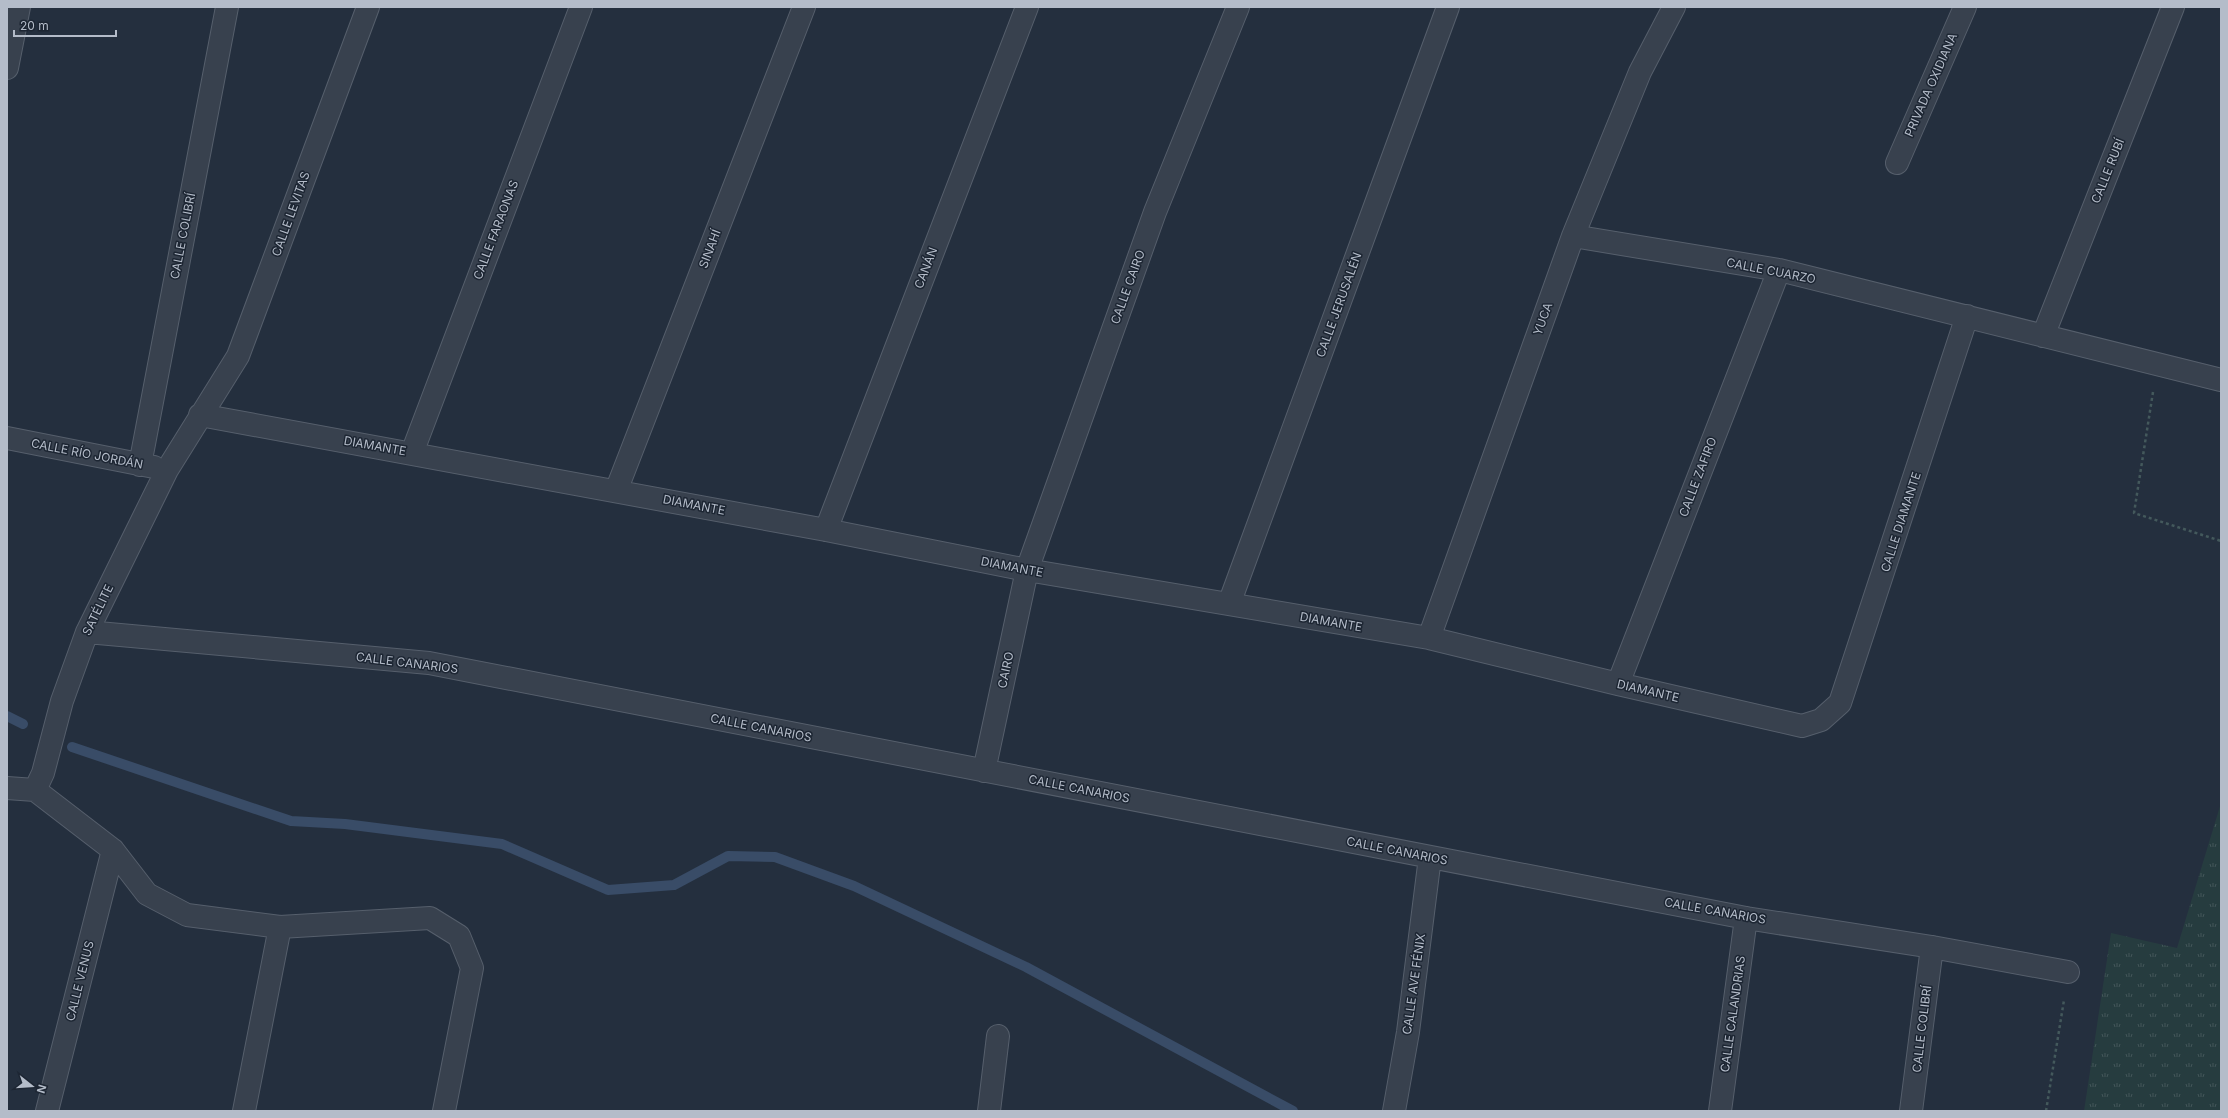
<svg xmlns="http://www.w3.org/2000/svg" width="2228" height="1118" font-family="Inter,sans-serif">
<defs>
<pattern id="grass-tufts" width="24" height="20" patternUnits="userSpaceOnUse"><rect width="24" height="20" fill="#263c3f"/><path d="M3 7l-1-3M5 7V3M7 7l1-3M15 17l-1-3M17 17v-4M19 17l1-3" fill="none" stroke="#435659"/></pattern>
</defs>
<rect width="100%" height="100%" fill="#242f3e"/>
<!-- grass -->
<path fill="url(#grass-tufts)" d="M 2221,803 L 2221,1111 L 2084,1111 L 2111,933 L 2177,948 Z"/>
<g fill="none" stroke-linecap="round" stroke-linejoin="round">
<!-- stream -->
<path stroke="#394c67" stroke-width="10" d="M 7,716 L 23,724
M 72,747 L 291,821 L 345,824 L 502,844 L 608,890 L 674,885 L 728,856 L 775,857 L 854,886 L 1026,967 L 1293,1111"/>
<!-- minor casing -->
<g stroke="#565f6c" stroke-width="24">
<path id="minor" d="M 7,68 L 19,7
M 1897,163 L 1965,7
M 1573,236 L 1779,270 L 2221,380
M 2043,336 L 2173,7
M 200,415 L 826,530 L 1027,570 L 1429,638 L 1618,684 L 1802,726 L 1821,720 L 1840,703 L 1967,316
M 7,438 L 154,467
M 412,453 L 581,7
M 140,465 L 227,7
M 616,491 L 804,7
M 826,530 L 1027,7
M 1229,604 L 1448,7
M 87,632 L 429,663 L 1746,918 L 1932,947 L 2068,972
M 1429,638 L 1573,236 L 1640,72 L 1674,7
M 1618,684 L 1779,270
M 984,771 L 1027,570 L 1155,212 L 1238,7
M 7,788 L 35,790 L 43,773 L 62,701 L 87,632 L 167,470 L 238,356 L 368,7
M 35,790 L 113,850 L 147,894 L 187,915 L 280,927 L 430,918 L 459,936 L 472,968 L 444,1111
M 47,1111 L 113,850
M 244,1111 L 280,927
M 989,1111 L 998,1036
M 1394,1111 L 1408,1032 L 1430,857
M 1720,1111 L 1746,918
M 1911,1111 L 1932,947"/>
</g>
<!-- path -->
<path stroke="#44595c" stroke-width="2.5" stroke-dasharray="3 3" stroke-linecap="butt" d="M 2153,392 L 2134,513 L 2221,541
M 2046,1111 L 2064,1000"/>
<!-- minor -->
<use href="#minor" stroke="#38414e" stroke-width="22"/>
</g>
<g text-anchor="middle" stroke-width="3" stroke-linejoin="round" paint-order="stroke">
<!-- street labels -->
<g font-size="12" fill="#b4bcc9" stroke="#1d2633">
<text transform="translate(1931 85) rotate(-66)" y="4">PRIVADA OXIDIANA</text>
<text transform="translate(2108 171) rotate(-68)" y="4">CALLE RUBÍ</text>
<text transform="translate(291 214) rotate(-70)" y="4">CALLE LEVITAS</text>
<text transform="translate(496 230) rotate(-69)" y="4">CALLE FARAONAS</text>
<text transform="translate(183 236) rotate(-79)" y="4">CALLE COLIBRÍ</text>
<text transform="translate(710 249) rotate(-69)" y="4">SINAHÍ</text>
<text transform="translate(926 268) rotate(-69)" y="4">CANÁN</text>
<text transform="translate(1771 271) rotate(11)" y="4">CALLE CUARZO</text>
<text transform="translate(1128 287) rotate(-70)" y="4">CALLE CAIRO</text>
<text transform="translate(1339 305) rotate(-70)" y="4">CALLE JERUSALÉN</text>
<text transform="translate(1543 319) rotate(-70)" y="4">YUCA</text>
<text transform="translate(375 446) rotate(10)" y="4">DIAMANTE</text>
<text transform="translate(87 454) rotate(11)" y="4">CALLE RÍO JORDÁN</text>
<text transform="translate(1698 477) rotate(-69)" y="4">CALLE ZAFIRO</text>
<text transform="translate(694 505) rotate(11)" y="4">DIAMANTE</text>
<text transform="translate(1901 522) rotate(-72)" y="4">CALLE DIAMANTE</text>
<text transform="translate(1012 567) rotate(11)" y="4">DIAMANTE</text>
<text transform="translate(98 610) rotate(-64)" y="4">SATÉLITE</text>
<text transform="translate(1331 622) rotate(10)" y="4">DIAMANTE</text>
<text transform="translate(407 663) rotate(7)" y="4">CALLE CANARIOS</text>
<text transform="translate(1006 670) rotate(-78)" y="4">CAIRO</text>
<text transform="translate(1648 691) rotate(13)" y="4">DIAMANTE</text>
<text transform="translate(761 728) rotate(11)" y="4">CALLE CANARIOS</text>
<text transform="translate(1079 789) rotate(11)" y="4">CALLE CANARIOS</text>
<text transform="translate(1397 851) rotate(11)" y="4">CALLE CANARIOS</text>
<text transform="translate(1715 911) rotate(10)" y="4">CALLE CANARIOS</text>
<text transform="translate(80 981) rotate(-76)" y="4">CALLE VENUS</text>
<text transform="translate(1414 984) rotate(-82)" y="4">CALLE AVE FÉNIX</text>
<text transform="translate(1733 1014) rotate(-82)" y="4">CALLE CALANDRIAS</text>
<text transform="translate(1922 1029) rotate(-83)" y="4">CALLE COLIBRÍ</text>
</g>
</g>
<!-- border -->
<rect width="2228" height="1118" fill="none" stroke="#b4bcc9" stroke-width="16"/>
<!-- north arrow -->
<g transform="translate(32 1086) rotate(107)" stroke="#1d2633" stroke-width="3" paint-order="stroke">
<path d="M0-3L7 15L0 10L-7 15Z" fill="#b4bcc9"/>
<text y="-6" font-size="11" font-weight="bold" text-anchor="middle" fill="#b4bcc9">N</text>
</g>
<!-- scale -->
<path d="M14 30v6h102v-6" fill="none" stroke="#b4bcc9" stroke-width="2"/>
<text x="20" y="30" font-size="12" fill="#b4bcc9" stroke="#1d2633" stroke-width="3" paint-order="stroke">20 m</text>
</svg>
